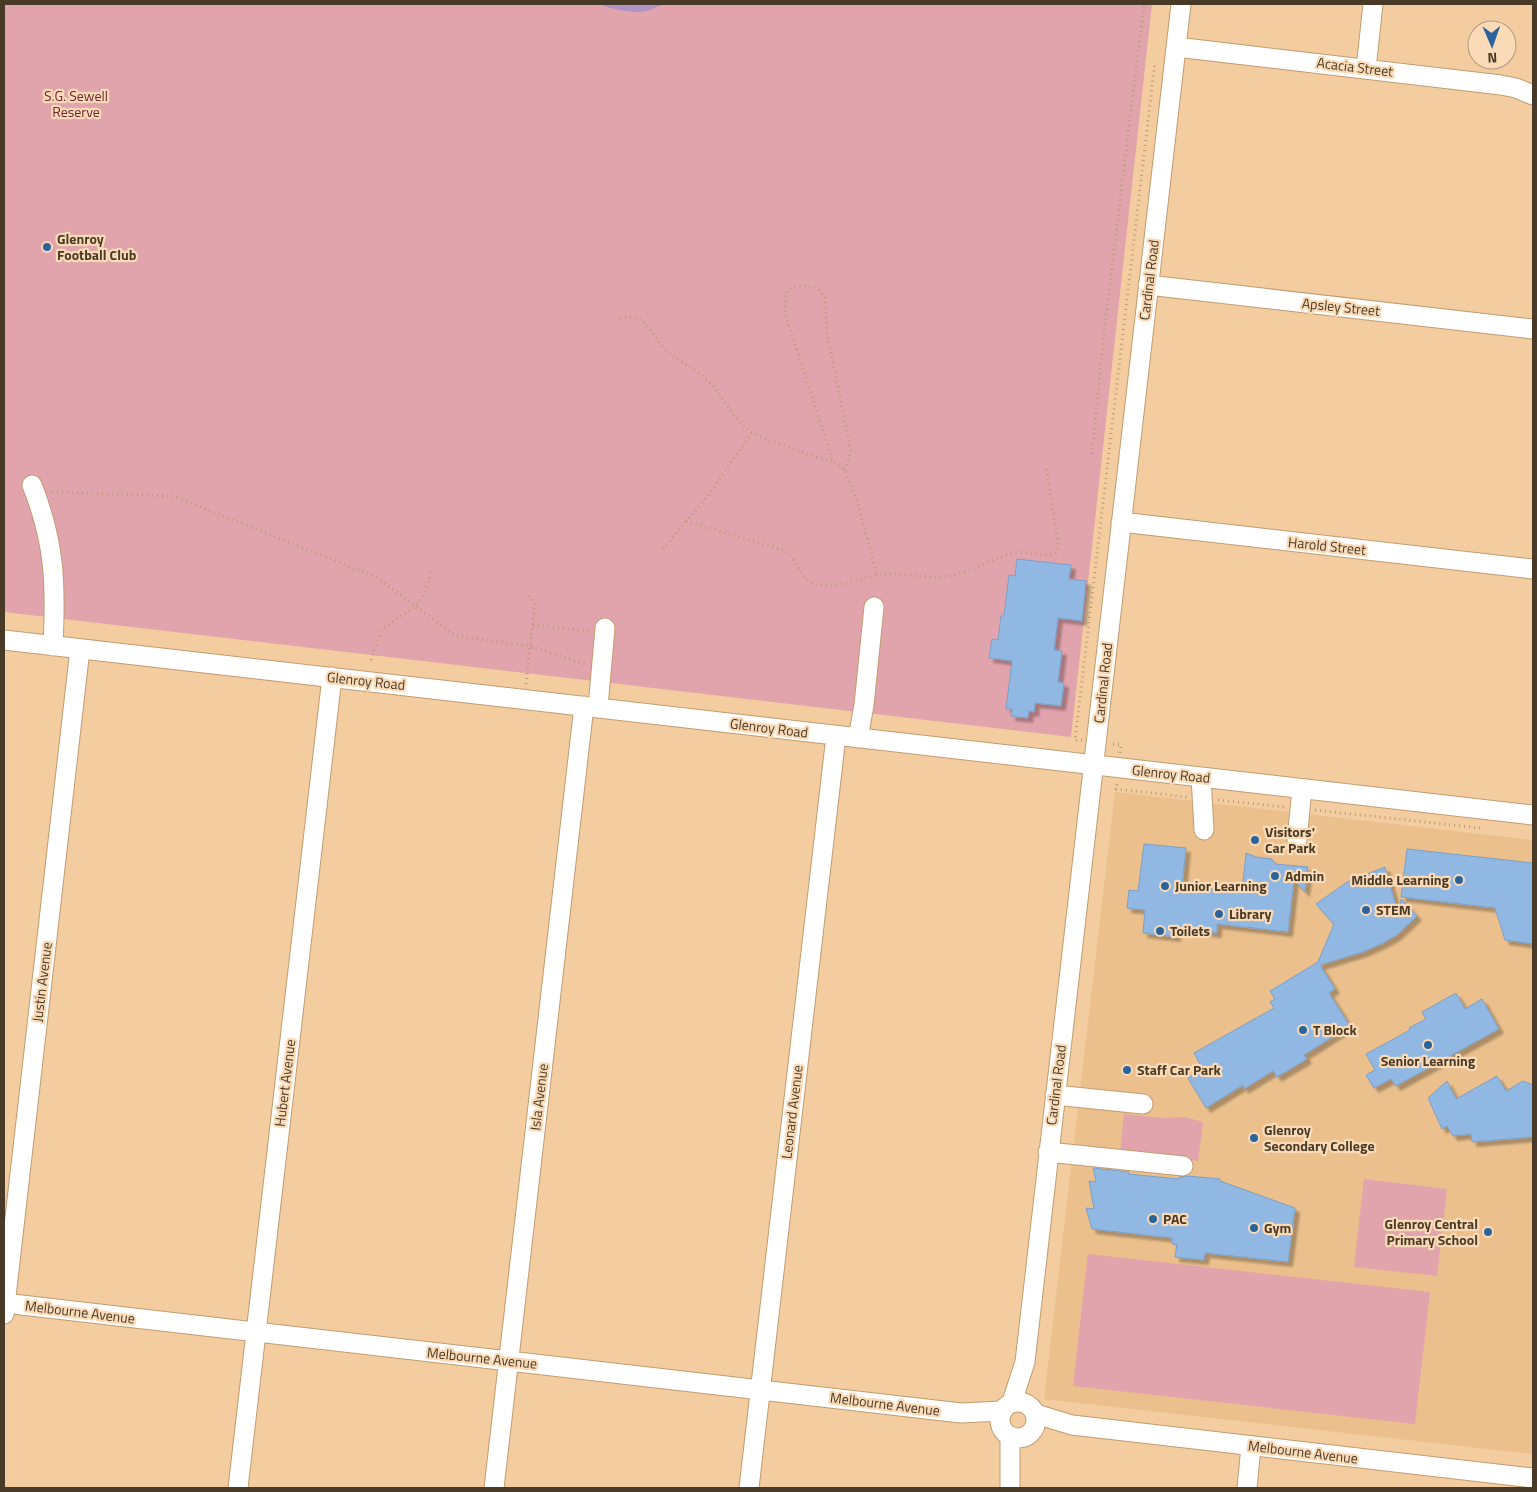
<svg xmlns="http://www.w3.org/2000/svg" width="1537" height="1492" font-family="'Titillium Web',sans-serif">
<defs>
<filter id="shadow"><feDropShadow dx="4.5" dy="4.5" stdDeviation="1" flood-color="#0004"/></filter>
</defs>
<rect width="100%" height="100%" fill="#f3cc9f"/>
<!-- built -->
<path fill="#ebc08c" d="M 1115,792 L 1533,840 L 1533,1454 L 1044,1399 Z"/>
<!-- green -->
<path fill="#e2a4ac" d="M 4,4 L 1152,4 L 1071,737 L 4,612 Z
M 1124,1114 L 1163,1118 L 1185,1117 L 1203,1122 L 1198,1161 L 1120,1153 Z
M 1364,1179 L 1447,1189 L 1437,1276 L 1354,1267 Z
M 1088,1254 L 1430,1292 L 1415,1424 L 1073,1386 Z"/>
<!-- water -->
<path fill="#b293c7" d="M 599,4 L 664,4 C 659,6 652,10 646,11 C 635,14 609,9 599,4 Z"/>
<!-- building -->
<path fill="#91b8e2" stroke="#7aa0c9" filter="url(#shadow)" d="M 1017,559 L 1071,565 L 1069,579 L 1086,581 L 1082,621 L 1058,618 L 1054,650 L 1062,651 L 1058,682 L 1064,683 L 1061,706 L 1035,703 L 1034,712 L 1029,711 L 1028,718 L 1011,716 L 1012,709 L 1006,709 L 1012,661 L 989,658 L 992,639 L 998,640 L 1001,616 L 1004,616 L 1009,575 L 1015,576 Z
M 1144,844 L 1186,848 L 1182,886 L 1242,892 L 1246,853 L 1256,857 L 1272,859 L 1275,864 L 1308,867 L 1305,892 L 1294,880 L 1288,932 L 1217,924 L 1217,933 L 1177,928 L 1176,937 L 1143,933 L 1145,910 L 1127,908 L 1129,890 L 1138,891 Z
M 1407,849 L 1533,863 L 1533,944 L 1505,940 L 1495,908 L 1401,897 Z
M 1385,867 L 1399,916 L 1401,899 L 1417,916 L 1397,935 L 1383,943 L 1363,952 L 1320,965 L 1335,989 L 1329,993 L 1350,1026 L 1304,1055 L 1307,1059 L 1277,1077 L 1273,1071 L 1244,1089 L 1243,1085 L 1206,1108 L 1188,1078 L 1200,1070 L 1197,1065 L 1200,1064 L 1194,1053 L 1274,1008 L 1270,1002 L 1275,999 L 1270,991 L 1318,962 L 1334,924 L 1316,904 L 1347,882 Z
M 1456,993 L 1465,1009 L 1482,999 L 1499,1029 L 1396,1086 L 1391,1079 L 1374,1088 L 1366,1075 L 1375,1070 L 1366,1054 L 1410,1030 L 1409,1028 L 1426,1019 L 1422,1012 Z
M 1497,1076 L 1506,1091 L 1523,1081 L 1533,1085 L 1533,1137 L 1472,1142 L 1471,1134 L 1453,1136 L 1447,1126 L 1442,1129 L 1428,1098 L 1447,1081 L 1456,1099 Z
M 1093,1168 L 1129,1172 L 1128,1174 L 1179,1179 L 1179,1177 L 1188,1176 L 1220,1179 L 1220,1181 L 1295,1208 L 1288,1262 L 1205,1253 L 1204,1260 L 1175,1257 L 1177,1244 L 1172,1244 L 1172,1238 L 1092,1229 L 1086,1208 L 1094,1209 L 1089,1181 L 1096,1182 Z"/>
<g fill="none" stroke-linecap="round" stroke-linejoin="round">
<!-- minor casing -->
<g stroke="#c19c70" stroke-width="21">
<path id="minor" d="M 1176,47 L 1501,85 L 1516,88 L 1533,95
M 1366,69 L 1373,4
M 1148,285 L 1533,329
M 32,485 C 55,543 56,584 53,646
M 1121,522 L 1533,569
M 4,640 L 1533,815
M 598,707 L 605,628
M 858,738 L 864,705 L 874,607
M 1201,777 L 1204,830
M 1297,840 L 1302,789
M 1055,1095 L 1143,1104
M 1048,1152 L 1183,1166
M 4,1303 L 961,1413 L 1002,1411
M 4,1314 L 80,649
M1000 1420a18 18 0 1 1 36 0a18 18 0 1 1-36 0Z
M 1012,1402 L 1025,1362 L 1181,4
M 1036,1414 L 1072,1425 L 1533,1478
M 238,1488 L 332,677
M 494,1488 L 584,706
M 749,1488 L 836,736
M 1010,1488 L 1010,1436
M 1247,1488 L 1251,1446"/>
</g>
<!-- path -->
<path stroke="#bb9c77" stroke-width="3" stroke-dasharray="1 4" stroke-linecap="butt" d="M 620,318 C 648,311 650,336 666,350 C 679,362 696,369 709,382 C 724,397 732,418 750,431 C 755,435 762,437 767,439 C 789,448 810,455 832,462
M 1092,454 L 1105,324 L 1144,4
M 845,470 L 851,451 L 827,333 L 825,298 L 820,290 C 808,285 800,284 788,289 L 785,300 L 785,313 L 833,462 L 845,470 L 857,501 L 877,575
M 52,492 L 173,496 L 376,577 L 456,636 L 530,646 L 587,665
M 686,521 L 783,550 C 799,559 797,576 813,583 C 832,591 858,578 877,575 C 902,571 929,581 953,575 C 973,571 994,557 1014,553 C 1028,550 1043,559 1056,553 L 1058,548 L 1058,542 L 1046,467
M 663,549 L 706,498 L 752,433
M 533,625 L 589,631
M 371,660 L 380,634 L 384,628 L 416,606 L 425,593 L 432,569
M 526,684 L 535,603 L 527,593
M 1082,740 L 1075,740 L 1155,62
M 1113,744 L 1121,745 L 1120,753
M 1117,784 L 1116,789 L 1187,797
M 1218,800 L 1284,807
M 1315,810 L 1480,828"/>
<!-- minor -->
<use href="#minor" stroke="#fff" stroke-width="19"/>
</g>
<!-- markers -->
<g fill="#2b639c" stroke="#fbdbb7" stroke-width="2">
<circle cx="47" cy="247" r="5"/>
<circle cx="1255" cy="840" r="5"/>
<circle cx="1275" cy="876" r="5"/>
<circle cx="1459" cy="880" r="5"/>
<circle cx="1165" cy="886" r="5"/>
<circle cx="1366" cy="910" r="5"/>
<circle cx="1219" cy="914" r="5"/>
<circle cx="1160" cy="931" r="5"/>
<circle cx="1303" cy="1030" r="5"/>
<circle cx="1428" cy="1045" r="5"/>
<circle cx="1127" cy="1070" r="5"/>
<circle cx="1254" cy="1138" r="5"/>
<circle cx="1153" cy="1219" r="5"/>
<circle cx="1254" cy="1228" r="5"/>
<circle cx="1488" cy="1232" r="5"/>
</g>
<g text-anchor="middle" stroke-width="4.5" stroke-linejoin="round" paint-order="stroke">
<!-- street labels -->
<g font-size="14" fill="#493a27" stroke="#fbdbb7">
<text transform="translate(1355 67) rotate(7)" y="5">Acacia Street</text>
<text transform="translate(1149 280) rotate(-83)" y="5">Cardinal Road</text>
<text transform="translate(1341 307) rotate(6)" y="5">Apsley Street</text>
<text transform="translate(1327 546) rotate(6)" y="5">Harold Street</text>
<text transform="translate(366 681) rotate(6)" y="5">Glenroy Road</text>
<text transform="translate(1103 683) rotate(-84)" y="5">Cardinal Road</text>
<text transform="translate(769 728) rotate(7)" y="5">Glenroy Road</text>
<text transform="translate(1171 774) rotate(6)" y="5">Glenroy Road</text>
<text transform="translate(42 982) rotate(-83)" y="5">Justin Avenue</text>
<text transform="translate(285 1083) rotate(-83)" y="5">Hubert Avenue</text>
<text transform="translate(1056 1085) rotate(-83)" y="5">Cardinal Road</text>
<text transform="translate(539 1097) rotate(-83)" y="5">Isla Avenue</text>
<text transform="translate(792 1112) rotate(-83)" y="5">Leonard Avenue</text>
<text transform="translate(80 1312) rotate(7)" y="5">Melbourne Avenue</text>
<text transform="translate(482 1358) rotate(6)" y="5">Melbourne Avenue</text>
<text transform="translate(885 1404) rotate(7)" y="5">Melbourne Avenue</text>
<text transform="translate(1303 1452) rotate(7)" y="5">Melbourne Avenue</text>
</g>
<!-- park labels -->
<g font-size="14" fill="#712334" stroke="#fbdbb7">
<text x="76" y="101">S.G. Sewell<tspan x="76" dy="16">Reserve</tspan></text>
</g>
<!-- poi labels -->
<g font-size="14" font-weight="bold" fill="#493a27" stroke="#fbdbb7" text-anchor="start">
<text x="57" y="244">Glenroy<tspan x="57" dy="16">Football Club</tspan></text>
<text x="1265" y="837">Visitors'<tspan x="1265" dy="16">Car Park</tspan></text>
<text x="1285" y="881">Admin</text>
<text x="1449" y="885" text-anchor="end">Middle Learning</text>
<text x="1175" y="891">Junior Learning</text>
<text x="1376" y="915">STEM</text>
<text x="1229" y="919">Library</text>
<text x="1170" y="936">Toilets</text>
<text x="1313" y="1035">T Block</text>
<text x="1428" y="1066" text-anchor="middle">Senior Learning</text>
<text x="1137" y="1075">Staff Car Park</text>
<text x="1264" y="1135">Glenroy<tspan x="1264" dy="16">Secondary College</tspan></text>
<text x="1163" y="1224">PAC</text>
<text x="1478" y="1229" text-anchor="end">Glenroy Central<tspan x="1478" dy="16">Primary School</tspan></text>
<text x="1264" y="1233">Gym</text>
</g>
</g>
<!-- border -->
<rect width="1537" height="1492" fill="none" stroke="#493a27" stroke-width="10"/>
<!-- north arrow -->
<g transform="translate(1492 45) rotate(178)"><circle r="24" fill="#fbdbb7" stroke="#b49b7d"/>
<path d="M0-4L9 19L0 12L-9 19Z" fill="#2b639c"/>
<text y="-8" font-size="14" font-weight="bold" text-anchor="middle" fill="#493a27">N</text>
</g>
</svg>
